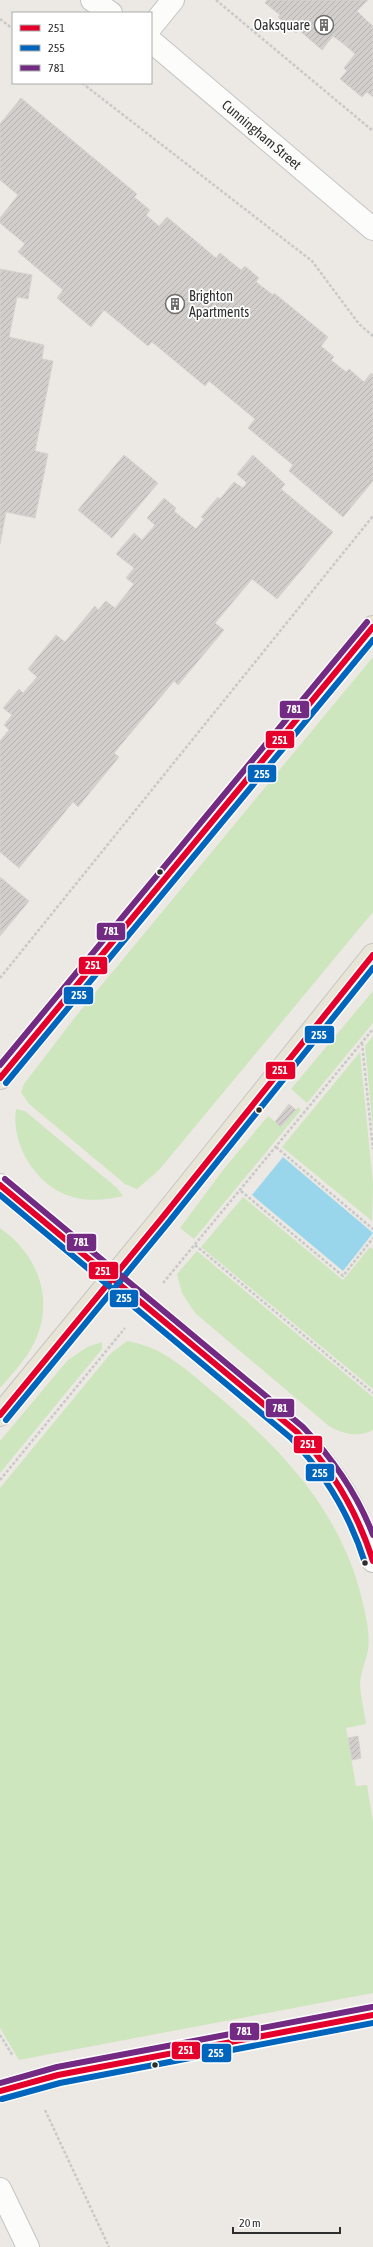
<svg xmlns="http://www.w3.org/2000/svg" width="373" height="2247" font-family="'Asap Condensed',sans-serif">
<defs>
<pattern id="building-hatch" width="6" height="6" patternUnits="userSpaceOnUse"><rect width="6" height="6" fill="#d1cecb"/><path d="M-1 1l2-2M0 6l6-6M5 7l2-2" fill="none" stroke="#b4b1af"/></pattern>
</defs>
<rect width="100%" height="100%" fill="#ece8e4"/>
<!-- grass -->
<path fill="#cee6be" d="M 373,657 L 373,912 L 159,1170 L 137,1189 L 125,1184 L 29,1104 L 21,1092 L 24,1084 L 76,1016 Z
M 373,991 L 373,1023 L 307,1103 L 291,1089 Z
M 373,1036 L 373,1129 L 365,1046 Z
M 360,1052 L 373,1184 L 372,1221 L 282,1147 Z
M 298,1107 L 301,1110 L 194,1239 L 180,1228 L 223,1170 L 268,1116 L 282,1127 Z
M 16,1109 L 25,1111 L 117,1188 L 123,1196 C 103,1201 81,1202 62,1193 C 32,1179 11,1141 16,1109 Z
M 243,1197 L 343,1280 L 370,1247 L 373,1249 L 373,1389 L 201,1247 Z
M 0,1228 C 37,1254 55,1298 35,1341 C 27,1359 12,1374 0,1388 Z
M 197,1251 L 373,1397 L 373,1430 C 358,1438 343,1434 329,1426 L 195,1313 L 182,1293 L 177,1274 Z
M 127,1341 C 163,1347 186,1369 213,1392 C 284,1451 344,1514 364,1608 C 367,1622 370,1636 368,1650 C 366,1661 360,1673 360,1685 C 361,1698 364,1711 366,1724 L 346,1728 L 356,1786 L 367,1785 L 373,1822 L 373,1993 L 19,2060 L 0,2028 L 0,1488 L 111,1353 Z
M 102,1342 L 102,1349 L 0,1473 L 0,1441 L 67,1361 L 87,1347 Z"/>
<!-- water -->
<path fill="#99d6ec" d="M 283,1157 L 373,1233 L 343,1271 L 252,1195 Z"/>
<!-- building -->
<path fill="url(#building-hatch)" stroke="#d7d4d0" d="M 267,0 L 368,0 L 357,11 L 366,20 L 345,45 L 333,36 L 322,50 L 299,30 L 296,33 L 278,17 L 280,15 L 265,3 Z
M 366,20 L 373,26 L 373,97 L 367,92 L 362,97 L 340,79 L 347,71 L 344,68 L 355,54 L 345,45 Z
M 21,98 L 137,194 L 134,197 L 150,210 L 146,215 L 159,226 L 167,217 L 216,258 L 220,253 L 241,270 L 245,266 L 259,278 L 256,282 L 273,295 L 274,293 L 328,337 L 321,346 L 334,357 L 331,360 L 346,372 L 349,369 L 364,382 L 371,373 L 373,375 L 373,481 L 343,517 L 289,471 L 293,465 L 248,428 L 255,419 L 209,381 L 205,386 L 152,342 L 148,346 L 104,310 L 91,327 L 57,298 L 63,290 L 18,252 L 25,244 L 0,223 L 0,218 L 18,195 L 0,180 L 0,124 Z
M 0,269 L 32,275 L 28,299 L 17,297 L 9,337 L 44,345 L 42,359 L 53,361 L 35,451 L 48,454 L 35,518 L 6,512 L 0,544 Z
M 124,455 L 158,483 L 112,538 L 78,510 Z
M 253,455 L 285,484 L 281,489 L 333,532 L 277,599 L 252,579 L 215,623 L 224,630 L 178,685 L 174,681 L 114,753 L 119,757 L 78,807 L 73,802 L 19,868 L 0,852 L 0,741 L 9,730 L 4,725 L 12,715 L 3,708 L 19,689 L 23,693 L 37,677 L 28,669 L 56,635 L 65,642 L 95,606 L 98,610 L 106,601 L 115,608 L 134,584 L 126,578 L 134,568 L 116,554 L 134,533 L 142,540 L 155,525 L 147,518 L 164,498 L 176,508 L 174,511 L 196,529 L 204,519 L 201,517 L 218,497 L 220,499 L 234,482 L 243,488 L 247,483 L 237,474 Z
M 0,877 L 29,901 L 0,936 Z
M 289,1104 L 296,1110 L 281,1127 L 275,1122 Z
M 358,1736 L 361,1758 L 352,1760 L 348,1738 Z"/>
<g fill="none" stroke-linecap="round" stroke-linejoin="round">
<!-- minor casing -->
<g stroke="#c5c4c5" stroke-width="24">
<g id="minor">
<path d="M 92,0 L 111,13"/>
<path d="M 151,27 L 173,0"/>
<path id="s1" d="M 151,41 L 373,229"/>
<path d="M 0,1185 L 297,1432 C 335,1471 358,1508 373,1561"/>
<path d="M 0,2091 L 58,2075 L 373,2015"/>
<path d="M 0,2189 L 28,2247"/>
</g>
</g>
<!-- major casing -->
<g stroke="#c6c5c4" stroke-width="24">
<path id="major" d="M 0,1078 L 373,627
M 0,1415 L 162,1218 L 373,955"/>
</g>
<!-- path -->
<path stroke="#c9c9c8" stroke-width="2.5" stroke-dasharray="3 2" stroke-linecap="butt" d="M 216,0 L 373,131
M 0,19 L 13,29
M 82,83 L 312,261 L 359,324 L 373,336
M 0,978 L 373,516
M 362,1043 L 373,1149
M 276,1147 L 373,1229
M 241,1191 L 343,1276 L 373,1238
M 195,1245 L 373,1393
M 163,1283 L 373,1029
M 0,1480 L 125,1328
M 0,2035 L 13,2056
M 45,2110 L 109,2247"/>
<!-- minor -->
<use href="#minor" stroke="#fcfcfb" stroke-width="22"/>
<!-- major -->
<use href="#major" stroke="#e8e4d6" stroke-width="22"/>
<!-- bus-1 casing -->
<g stroke="#fff" stroke-width="9">
<path id="bus-1" d="M 0,1078 L 373,627
M 0,1185 L 297,1432 C 333,1470 357,1511 373,1561
M 0,1415 L 162,1218 L 373,955
M 0,2091 L 58,2075 L 373,2015"/>
</g>
<!-- bus-2 casing -->
<g stroke="#fff" stroke-width="9">
<path id="bus-2" d="M 6,1083 L 373,640
M 0,1195 L 291,1438 C 326,1475 350,1515 365,1563
M 6,1420 L 168,1223 L 373,968
M 2,2099 L 60,2083 L 373,2023"/>
</g>
<!-- bus-3 casing -->
<g stroke="#fff" stroke-width="9">
<path id="bus-3" d="M 0,1065 L 367,622
M 5,1179 L 303,1427 C 333,1459 357,1493 373,1535
M 0,2083 L 57,2067 L 372,2007"/>
</g>
<!-- bus-1 -->
<use href="#bus-1" stroke="#e4002b" stroke-width="6"/>
<!-- bus-2 -->
<use href="#bus-2" stroke="#0065bd" stroke-width="6"/>
<!-- bus-3 -->
<use href="#bus-3" stroke="#732a82" stroke-width="6"/>
</g>
<!-- icons -->
<defs>
<g id="building-ring" transform="scale(1)"><circle r="9.5" fill="#fff" stroke="#706f6e" stroke-width="1.5"/><path d="M-4-6H4V6H1V3H-1V6H-4ZM-2.5-4.3h1.7v1.8h-1.7ZM.8-4.3h1.7v1.8H.8ZM-2.5-1h1.7V.8h-1.7ZM.8-1h1.7V.8H.8Z" fill="#706f6e"/></g>
</defs>
<g fill-rule="evenodd">
<use href="#building-ring" x="324" y="25"/>
<use href="#building-ring" x="175" y="304"/>
</g>
<!-- markers -->
<g fill="#2e2e2e" stroke="#fff" stroke-width="1.5">
<circle cx="160" cy="872" r="3.5"/>
<circle cx="259" cy="1110" r="3.5"/>
<circle cx="365" cy="1563" r="3.5"/>
<circle cx="155" cy="2065" r="3.5"/>
</g>
<g text-anchor="middle" stroke-width="3.5" stroke-linejoin="round" paint-order="stroke">
<!-- poi labels -->
<g font-size="14" fill="#2e2e2e" stroke="#fff" text-anchor="end">
<text x="310" y="30">Oaksquare</text>
<text x="189" y="301" text-anchor="start">Brighton<tspan x="189" dy="16">Apartments</tspan></text>
</g>
<!-- street labels -->
<g font-size="14" fill="#2e2e2e" stroke="#fff">
<text dy="5" stroke="none"><textPath href="#s1" startOffset="145">Cunningham Street</textPath></text>
</g>
</g>
<g stroke="#fff" stroke-width="1.5">
<rect x="279" y="700" width="31" height="19" rx="4" fill="#732a82"/>
<rect x="265" y="730" width="30" height="19" rx="4" fill="#e4002b"/>
<rect x="247" y="764" width="30" height="19" rx="4" fill="#0065bd"/>
<rect x="96" y="922" width="30" height="19" rx="4" fill="#732a82"/>
<rect x="78" y="956" width="30" height="19" rx="4" fill="#e4002b"/>
<rect x="63" y="986" width="31" height="19" rx="4" fill="#0065bd"/>
<rect x="304" y="1025" width="31" height="19" rx="4" fill="#0065bd"/>
<rect x="265" y="1061" width="31" height="19" rx="4" fill="#e4002b"/>
<rect x="66" y="1233" width="31" height="19" rx="4" fill="#732a82"/>
<rect x="88" y="1261" width="31" height="19" rx="4" fill="#e4002b"/>
<rect x="109" y="1289" width="30" height="19" rx="4" fill="#0065bd"/>
<rect x="265" y="1398" width="30" height="20" rx="4" fill="#732a82"/>
<rect x="293" y="1435" width="30" height="19" rx="4" fill="#e4002b"/>
<rect x="305" y="1463" width="30" height="19" rx="4" fill="#0065bd"/>
<rect x="229" y="2022" width="31" height="19" rx="4" fill="#732a82"/>
<rect x="171" y="2041" width="30" height="19" rx="4" fill="#e4002b"/>
<rect x="201" y="2043" width="31" height="20" rx="4" fill="#0065bd"/>
</g>
<g font-size="11" text-anchor="middle" font-weight="bold" fill="#fff">
<text x="294" y="713">781</text>
<text x="280" y="744">251</text>
<text x="262" y="778">255</text>
<text x="111" y="935">781</text>
<text x="93" y="969">251</text>
<text x="79" y="999">255</text>
<text x="319" y="1039">255</text>
<text x="280" y="1074">251</text>
<text x="81" y="1246">781</text>
<text x="103" y="1275">251</text>
<text x="124" y="1302">255</text>
<text x="280" y="1412">781</text>
<text x="308" y="1448">251</text>
<text x="320" y="1477">255</text>
<text x="244" y="2035">781</text>
<text x="186" y="2054">251</text>
<text x="216" y="2057">255</text>
</g>
<!-- legend -->
<rect x="12" y="12" width="140" height="72" fill="#ffffff" stroke="#ababab"/>
<rect x="20" y="25" width="20" height="6" fill="#e4002b" stroke="#ababab"/>
<text x="48" y="32" font-size="12" fill="#2e2e2e">251</text>
<rect x="20" y="45" width="20" height="6" fill="#0065bd" stroke="#ababab"/>
<text x="48" y="52" font-size="12" fill="#2e2e2e">255</text>
<rect x="20" y="65" width="20" height="6" fill="#732a82" stroke="#ababab"/>
<text x="48" y="72" font-size="12" fill="#2e2e2e">781</text>
<!-- scale -->
<path d="M233 2227v6h107v-6" fill="none" stroke="#2e2e2e" stroke-width="2"/>
<text x="239" y="2227" font-size="12" fill="#2e2e2e" stroke="#ffffff" stroke-width="3" paint-order="stroke">20 m</text>
</svg>
